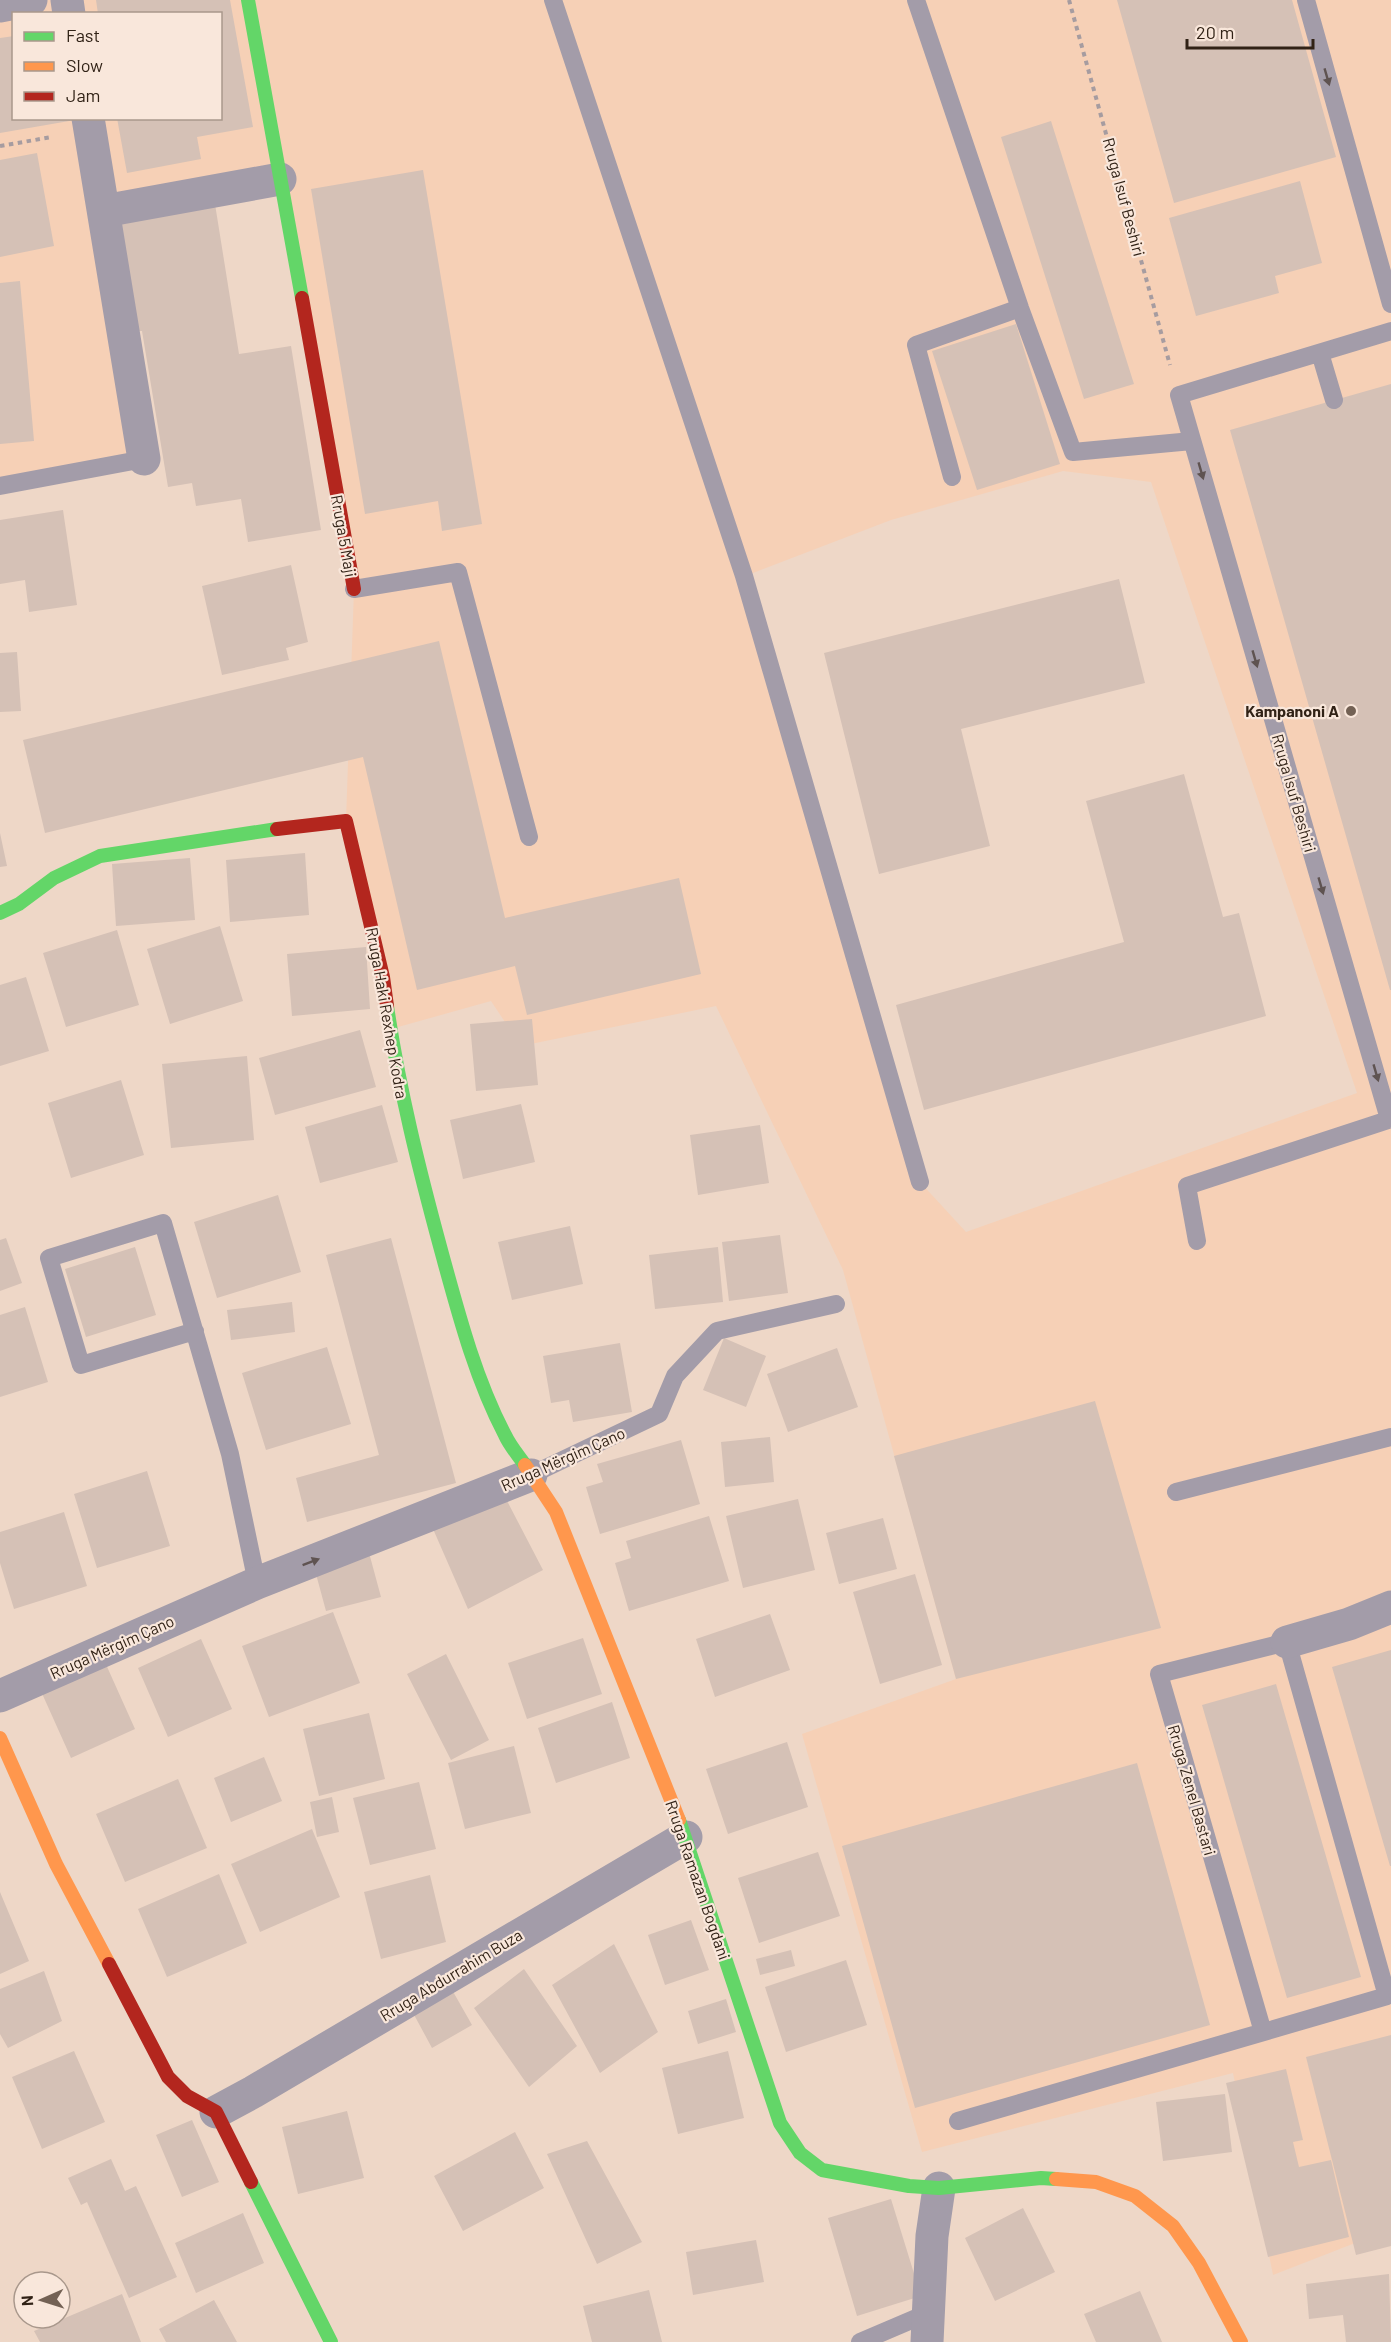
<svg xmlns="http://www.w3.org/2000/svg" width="1391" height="2342" font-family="Barlow,sans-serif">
<rect width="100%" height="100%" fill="#eed7c7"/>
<!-- built -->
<path fill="#f6d0b6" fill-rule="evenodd" d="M 31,0 L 1391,0 L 1391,2229 L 1273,2275 L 1233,2073 L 922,2152 L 802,1734 L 956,1679 L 843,1270 L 716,1006 L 521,1046 L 491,1001 L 391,1029 L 346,821 L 354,589 L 280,179 L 104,211 L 144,459 L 0,486 L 0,6 ZM 14,14 L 220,14 L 220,118 L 14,118 ZM 1063,471 L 1151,482 L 1357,1093 L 966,1232 L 920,1182 L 745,576 L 891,520 Z"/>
<!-- building -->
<path fill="#d5c1b6" d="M 96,0 L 230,0 L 253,127 L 197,137 L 201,159 L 127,173 L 117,118 L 220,118 L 220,14 L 98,14 Z
M 1117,0 L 1292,0 L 1336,157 L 1174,203 Z
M 14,36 L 14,118 L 75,120 L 0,133 L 0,38 Z
M 1051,121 L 1134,384 L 1084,399 L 1001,137 Z
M 37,153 L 54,246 L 0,257 L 0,160 Z
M 423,170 L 482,524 L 442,531 L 438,501 L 365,514 L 311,189 Z
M 1300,181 L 1322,263 L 1275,276 L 1279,293 L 1196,316 L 1169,218 Z
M 215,204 L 239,354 L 291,346 L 321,530 L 248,542 L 241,499 L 196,506 L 192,483 L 168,487 L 142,331 L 138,331 L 120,220 Z
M 20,281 L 34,441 L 0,444 L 0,283 Z
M 1016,324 L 1060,464 L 977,490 L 932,351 Z
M 1391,384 L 1391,990 L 1390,990 L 1230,430 Z
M 63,510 L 77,605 L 29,612 L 25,580 L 0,584 L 0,520 Z
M 291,565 L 308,642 L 286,648 L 289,660 L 222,675 L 202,586 Z
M 1119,579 L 1145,683 L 961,729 L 990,846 L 879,874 L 824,653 Z
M 439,641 L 505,918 L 679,878 L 701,974 L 527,1015 L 515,966 L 417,990 L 363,757 L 45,833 L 23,740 Z
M 17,652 L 21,711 L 0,712 L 0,653 Z
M 1184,774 L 1223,917 L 1239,913 L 1266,1016 L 924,1110 L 896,1005 L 1124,942 L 1086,801 Z
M 0,833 L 7,866 L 0,867 Z
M 305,853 L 309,915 L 230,922 L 226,860 Z
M 190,858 L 195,920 L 116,926 L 112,864 Z
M 220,926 L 243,1001 L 170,1024 L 147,949 Z
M 117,930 L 139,1005 L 66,1027 L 43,953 Z
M 366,947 L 370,1009 L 292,1016 L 287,954 Z
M 26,977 L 49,1051 L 0,1066 L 0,985 Z
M 532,1019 L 538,1085 L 476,1091 L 470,1024 Z
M 360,1030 L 376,1087 L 275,1115 L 259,1058 Z
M 247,1056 L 254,1140 L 171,1148 L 162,1064 Z
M 121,1080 L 144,1155 L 71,1178 L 48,1103 Z
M 521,1104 L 535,1162 L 463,1179 L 450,1120 Z
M 382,1105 L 398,1162 L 320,1183 L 305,1127 Z
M 760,1125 L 769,1183 L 698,1195 L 690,1135 Z
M 278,1195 L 301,1272 L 217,1298 L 194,1222 Z
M 570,1226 L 583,1284 L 512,1300 L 498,1242 Z
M 780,1235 L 788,1293 L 729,1301 L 722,1242 Z
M 6,1238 L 22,1283 L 0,1291 L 0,1240 Z
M 391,1238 L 456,1483 L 307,1522 L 296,1478 L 379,1455 L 326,1255 Z
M 135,1247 L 156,1315 L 86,1337 L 65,1269 Z
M 718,1247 L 723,1302 L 655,1309 L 649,1255 Z
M 292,1302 L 295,1332 L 231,1340 L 227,1310 Z
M 25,1307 L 48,1382 L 0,1397 L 0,1315 Z
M 724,1338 L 766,1356 L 746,1407 L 703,1390 Z
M 620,1343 L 632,1412 L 573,1422 L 569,1400 L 551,1403 L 543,1356 Z
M 327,1347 L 351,1424 L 266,1450 L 242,1373 Z
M 837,1348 L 858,1407 L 788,1432 L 767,1374 Z
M 1095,1401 L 1161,1628 L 956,1679 L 894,1456 Z
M 770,1437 L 774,1482 L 725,1487 L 721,1442 Z
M 681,1440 L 700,1504 L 600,1534 L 586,1487 L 603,1482 L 597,1464 Z
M 147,1471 L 170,1546 L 97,1568 L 74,1494 Z
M 505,1497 L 543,1570 L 468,1609 L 430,1522 Z
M 798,1499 L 815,1570 L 743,1588 L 726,1516 Z
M 64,1512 L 87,1586 L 14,1609 L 0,1563 L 0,1532 Z
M 709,1516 L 729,1581 L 629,1611 L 615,1563 L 631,1558 L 626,1541 Z
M 883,1518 L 897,1569 L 839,1584 L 826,1533 Z
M 368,1549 L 381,1597 L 326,1611 L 313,1563 Z
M 915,1574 L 942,1665 L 880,1684 L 853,1592 Z
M 333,1612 L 360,1683 L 269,1717 L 242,1646 Z
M 770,1614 L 790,1670 L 715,1697 L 696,1639 Z
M 583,1638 L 602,1694 L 527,1719 L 508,1663 Z
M 201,1639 L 232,1709 L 168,1737 L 138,1668 Z
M 1391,1650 L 1391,1866 L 1390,1866 L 1332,1667 Z
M 446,1654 L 489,1740 L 451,1760 L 407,1674 Z
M 104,1660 L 135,1729 L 71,1758 L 40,1689 Z
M 1276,1684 L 1361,1977 L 1287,1998 L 1202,1705 Z
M 612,1702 L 630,1758 L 556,1783 L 538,1728 Z
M 369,1713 L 385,1779 L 319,1796 L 303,1729 Z
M 787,1742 L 808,1807 L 728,1834 L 706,1769 Z
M 514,1746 L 531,1813 L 465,1829 L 448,1763 Z
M 264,1757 L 282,1801 L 231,1822 L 214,1778 Z
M 1137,1763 L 1210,2025 L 915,2108 L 842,1846 Z
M 178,1779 L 207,1848 L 125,1882 L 96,1814 Z
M 419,1782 L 436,1849 L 370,1865 L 353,1798 Z
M 332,1797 L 339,1832 L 317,1837 L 310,1802 Z
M 312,1829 L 340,1897 L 260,1932 L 231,1864 Z
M 818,1852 L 840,1916 L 759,1943 L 738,1878 Z
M 219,1874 L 247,1943 L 167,1977 L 138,1909 Z
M 430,1875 L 446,1942 L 381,1959 L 364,1892 Z
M 0,1892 L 29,1961 L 0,1974 Z
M 691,1920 L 709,1970 L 665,1985 L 648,1935 Z
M 614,1944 L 658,2032 L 600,2073 L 552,1985 Z
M 791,1950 L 795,1966 L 760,1975 L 756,1959 Z
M 846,1960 L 867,2025 L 786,2052 L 765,1987 Z
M 524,1969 L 577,2046 L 529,2087 L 474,2008 Z
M 44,1971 L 62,2021 L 8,2048 L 0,2034 L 0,1989 Z
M 451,1988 L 472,2025 L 432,2048 L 412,2011 Z
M 726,1999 L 736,2032 L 698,2044 L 688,2011 Z
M 1391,2035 L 1391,2246 L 1356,2255 L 1306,2057 Z
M 74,2051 L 105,2122 L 42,2149 L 12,2077 Z
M 728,2051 L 744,2118 L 678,2134 L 662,2068 Z
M 1286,2069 L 1303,2140 L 1293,2142 L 1299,2167 L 1331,2160 L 1349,2237 L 1268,2257 L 1226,2083 Z
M 1225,2094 L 1232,2152 L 1163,2161 L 1156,2102 Z
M 347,2111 L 364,2178 L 298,2194 L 282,2127 Z
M 192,2120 L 219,2182 L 182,2197 L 156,2135 Z
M 515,2132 L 544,2188 L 463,2231 L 434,2176 Z
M 587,2141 L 642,2242 L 597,2264 L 547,2154 Z
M 111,2159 L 125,2191 L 136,2186 L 177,2277 L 129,2298 L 87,2202 L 81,2205 L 68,2178 Z
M 891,2199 L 921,2296 L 857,2316 L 828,2218 Z
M 1023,2208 L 1055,2272 L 995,2301 L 965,2238 Z
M 243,2213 L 264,2263 L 196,2293 L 175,2243 Z
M 756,2240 L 764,2282 L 693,2295 L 686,2252 Z
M 1389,2274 L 1391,2342 L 1346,2342 L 1343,2315 L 1309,2319 L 1306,2284 Z
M 649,2290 L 662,2342 L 592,2342 L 583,2306 Z
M 1140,2291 L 1162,2342 L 1096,2342 L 1084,2314 Z
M 122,2294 L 141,2342 L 40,2342 L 34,2331 Z
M 214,2300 L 237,2342 L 166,2342 L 159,2329 Z"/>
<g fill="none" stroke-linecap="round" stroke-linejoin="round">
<!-- path -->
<path stroke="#a69ca0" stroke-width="4" stroke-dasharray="4.5 4.5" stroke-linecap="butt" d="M 1069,0 L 1170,365
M 0,146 L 52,137"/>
<!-- lane -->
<path stroke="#a39ca9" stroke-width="18" d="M 553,0 L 744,576 L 920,1182
M 916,0 L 1020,308 L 1073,452 L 1192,441
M 1306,0 L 1391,304
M 1320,353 L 1334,400
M 952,477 L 916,345 L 1020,308
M 0,486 L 144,459
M 354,589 L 458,572 L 529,837
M 1389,1119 L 1179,395 L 1391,331
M 1197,1241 L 1187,1186 L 1391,1119
M 195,1331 L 81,1365 L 49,1258 L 163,1223 L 230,1454 L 257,1583
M 531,1475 L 659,1414 L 675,1376 L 717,1331 L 836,1304
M 1176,1492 L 1391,1437
M 958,2121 L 1387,1996 L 1287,1642 L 1159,1674 L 1263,2032
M 860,2342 L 928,2313"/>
<!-- street -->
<path stroke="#a39ca9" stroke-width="33" d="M 67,0 L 69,14
M 0,6 L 31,0
M 88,118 L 144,459
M 104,211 L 280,179
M 1287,1642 L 1349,1624 L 1391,1607
M 0,1696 L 257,1583 L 531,1475
M 216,2112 L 253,2092 L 686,1837
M 927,2342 L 932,2236 L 939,2188"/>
<!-- fast -->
<path stroke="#63d668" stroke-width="14" d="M 248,0 L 302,298
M 0,913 L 19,904 L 54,878 L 100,856 L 277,829
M 387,1006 C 399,1089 419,1169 441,1250 C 458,1312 475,1378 505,1435 C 510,1446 518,1455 525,1465
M 679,1820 L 780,2123 L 800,2153 L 822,2170 L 909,2186 L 939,2188 L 1041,2178 L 1056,2179
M 251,2182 L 331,2342"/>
<!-- slow -->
<path stroke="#ff974d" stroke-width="14" d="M 525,1465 L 556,1512 L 679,1820
M 0,1738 L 56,1864 L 109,1964
M 1056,2179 L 1096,2182 L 1135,2196 L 1173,2226 L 1199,2263 L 1241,2342"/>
<!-- jam -->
<path stroke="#b3261e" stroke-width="14" d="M 302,298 L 354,589
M 277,829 L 346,821 L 383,977 L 387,1006
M 109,1964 L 168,2077 L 187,2096 L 216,2112 L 251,2182"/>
</g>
<!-- one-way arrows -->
<defs><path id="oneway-solid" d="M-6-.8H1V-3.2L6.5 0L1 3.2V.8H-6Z" transform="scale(1.5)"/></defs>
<g fill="#5f5351">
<use href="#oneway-solid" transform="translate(1327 77) rotate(74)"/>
<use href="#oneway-solid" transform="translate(1201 471) rotate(74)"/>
<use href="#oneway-solid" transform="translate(1255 659) rotate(74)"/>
<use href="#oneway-solid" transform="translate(1321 886) rotate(74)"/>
<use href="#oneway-solid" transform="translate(1376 1073) rotate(74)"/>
<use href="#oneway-solid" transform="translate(311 1562) rotate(-21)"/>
</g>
<!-- markers -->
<circle fill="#736154" stroke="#f9e7db" stroke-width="2" cx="1351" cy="711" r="6"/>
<g text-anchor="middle" stroke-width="4.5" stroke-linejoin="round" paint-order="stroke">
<!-- street labels -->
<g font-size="16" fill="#312216" stroke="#f9e7db">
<text transform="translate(1124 197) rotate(75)" y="6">Rruga Isuf Beshiri</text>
<text transform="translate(344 536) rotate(80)" y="6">Rruga 5 Maji</text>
<text transform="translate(1294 793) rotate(74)" y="6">Rruga Isuf Beshiri</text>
<text transform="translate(387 1013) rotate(80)" y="6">Rruga Haki Rexhep Kodra</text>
<text transform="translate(563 1459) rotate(-24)" y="6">Rruga Mërgim Çano</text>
<text transform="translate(112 1647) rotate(-24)" y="6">Rruga Mërgim Çano</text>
<text transform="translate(1192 1790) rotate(74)" y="6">Rruga Zenel Bastari</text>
<text transform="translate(698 1880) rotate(71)" y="6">Rruga Ramazan Bogdani</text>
<text transform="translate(451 1975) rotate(-31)" y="6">Rruga Abdurrahim Buza</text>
</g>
<!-- poi labels -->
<g font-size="16" font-weight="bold" fill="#312216" stroke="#f9e7db" text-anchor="end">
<text x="1339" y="717">Kampanoni A</text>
</g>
</g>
<!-- legend -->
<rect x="12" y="12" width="210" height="108" fill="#f9e7db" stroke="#a9988c" stroke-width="1.5"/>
<rect x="24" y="32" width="30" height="9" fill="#63d668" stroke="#a9988c" stroke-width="1.5"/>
<text x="66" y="42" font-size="18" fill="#312216">Fast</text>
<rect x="24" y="62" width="30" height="9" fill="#ff974d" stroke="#a9988c" stroke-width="1.5"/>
<text x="66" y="72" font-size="18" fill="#312216">Slow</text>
<rect x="24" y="92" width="30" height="9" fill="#b3261e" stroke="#a9988c" stroke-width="1.5"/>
<text x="66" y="102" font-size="18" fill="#312216">Jam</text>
<!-- north arrow -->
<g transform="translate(42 2300) rotate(267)"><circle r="28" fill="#f9e7db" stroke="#a9988c" stroke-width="1.5"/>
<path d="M0-4.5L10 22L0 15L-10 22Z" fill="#736154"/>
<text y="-9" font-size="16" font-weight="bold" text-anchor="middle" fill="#312216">N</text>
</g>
<!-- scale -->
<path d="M1187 39v9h126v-9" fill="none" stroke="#312216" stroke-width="3"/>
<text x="1196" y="39" font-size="18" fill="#312216" stroke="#f9e7db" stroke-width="4.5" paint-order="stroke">20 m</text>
</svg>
